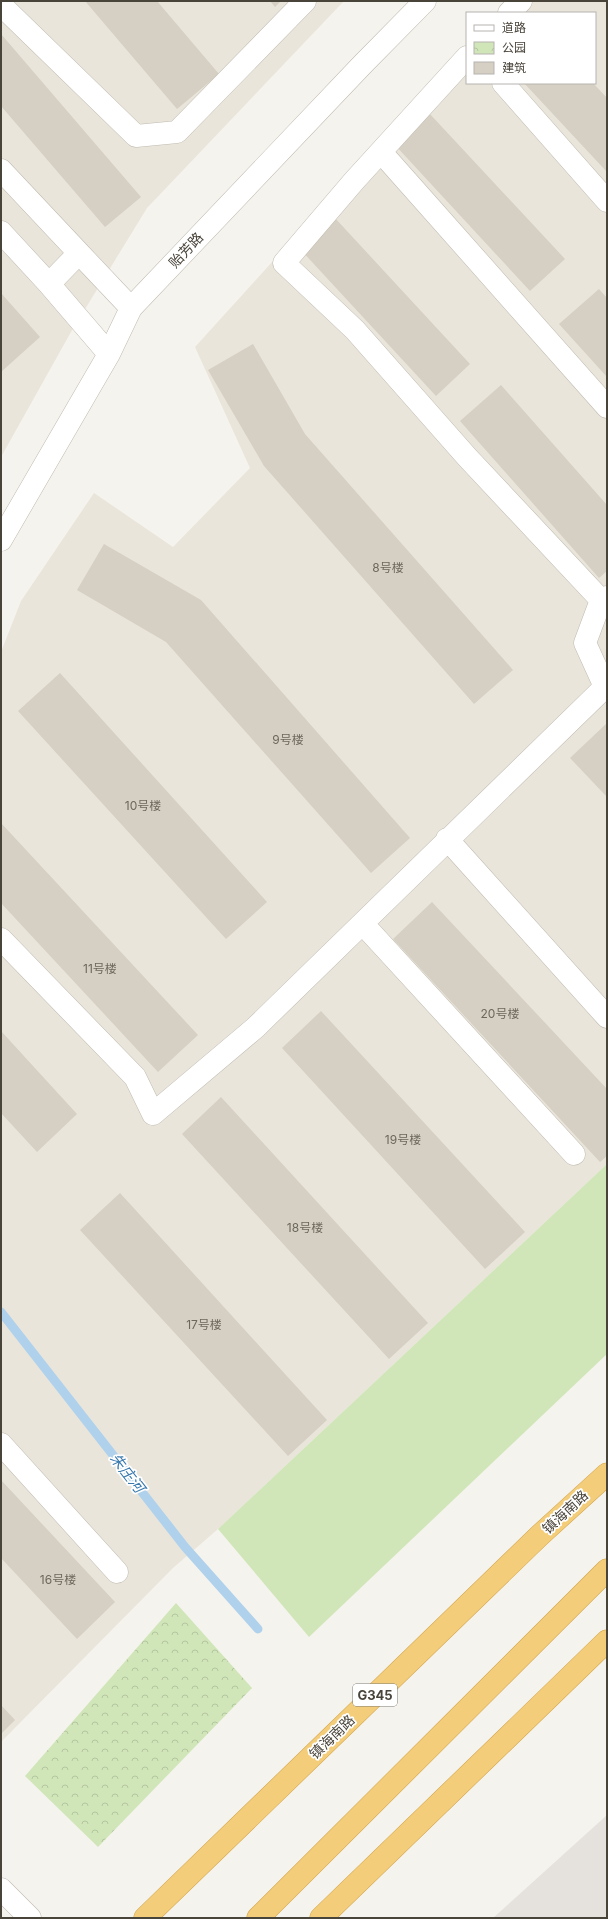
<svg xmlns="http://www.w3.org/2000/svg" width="608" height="1919" font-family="Inter,'Noto Sans SC',sans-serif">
<defs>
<pattern id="park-crowns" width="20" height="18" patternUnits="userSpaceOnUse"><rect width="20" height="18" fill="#d0e6b9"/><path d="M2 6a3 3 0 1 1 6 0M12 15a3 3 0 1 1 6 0" fill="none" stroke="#b4c6a0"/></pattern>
</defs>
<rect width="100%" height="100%" fill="#f5f3ed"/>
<!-- residential -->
<path fill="#e9e5db" d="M 1,1 L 344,1 L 147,208 L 71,332 L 1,457 Z
M 509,1 L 607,1 L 607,1164 L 218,1529 L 173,1568 L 1,1742 L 1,652 L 21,601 L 94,493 L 173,547 L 250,468 L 195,347 L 467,47 L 467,83 L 595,83 L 595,13 L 498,13 Z"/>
<!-- industrial -->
<path fill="#e5e2de" d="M 607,1815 L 607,1918 L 493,1918 Z"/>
<!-- grass -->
<path fill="#d0e6b9" d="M 607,1164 L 607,1354 L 309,1637 L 218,1529 Z"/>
<!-- park -->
<path fill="url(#park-crowns)" d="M 176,1603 L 252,1688 L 98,1847 L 25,1776 Z"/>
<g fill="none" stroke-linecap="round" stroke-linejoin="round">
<!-- stream -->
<path stroke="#afd1ec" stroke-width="9" d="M 1,1312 L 185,1547 L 258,1629"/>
</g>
<!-- building -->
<path fill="#d6cfc3" d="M 85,1 L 157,1 L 219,74 L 177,109 Z
M 270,1 L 281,1 L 275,7 Z
M 1,34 L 141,197 L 105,227 L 1,106 Z
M 524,83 L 593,83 L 607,98 L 607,172 Z
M 429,113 L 565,259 L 530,291 L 395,145 Z
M 334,217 L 470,364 L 436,396 L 300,249 Z
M 599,289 L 607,298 L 607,377 L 559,324 Z
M 1,293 L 40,337 L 1,372 Z
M 253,344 L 305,434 L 513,670 L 474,704 L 264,466 L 208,370 Z
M 501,385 L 607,505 L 607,571 L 599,578 L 460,421 Z
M 104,544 L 201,600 L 410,838 L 371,873 L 166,642 L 77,590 Z
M 60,673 L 267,902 L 226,939 L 18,711 Z
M 607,723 L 607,797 L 570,758 Z
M 1,823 L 198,1035 L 158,1072 L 1,903 Z
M 432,902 L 607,1089 L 607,1156 L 600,1162 L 393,939 Z
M 321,1011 L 525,1232 L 485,1269 L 282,1048 Z
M 1,1031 L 77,1114 L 37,1152 L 1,1113 Z
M 221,1097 L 428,1323 L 389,1359 L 182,1134 Z
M 120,1193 L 327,1420 L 288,1456 L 80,1230 Z
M 1,1480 L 115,1602 L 77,1639 L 1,1558 Z
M 1,1705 L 15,1720 L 1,1734 Z"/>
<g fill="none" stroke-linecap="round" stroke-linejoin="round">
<!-- minor casing -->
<g stroke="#c0bbb0" stroke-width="23">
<path id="minor" d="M 1,5 L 136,136 L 177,132 L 305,1
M 509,13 L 521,1
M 467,57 L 354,181 L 284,263 L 355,330 L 467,457 L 601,600
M 503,83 L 607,201
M 381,152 L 607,407
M 1,170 L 79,253 L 49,284 L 1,232
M 79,253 L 131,308
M 49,284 L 109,354
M 1,540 L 109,354 L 131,308 L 361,66 L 425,1
M 607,597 L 601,600 L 585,643 L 605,687 L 607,688
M 447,839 L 607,1017
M 363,924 L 574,1154
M 1,939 L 135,1077 L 153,1114 L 255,1028 L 605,687
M 1,1444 L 117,1572
M 1,1889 L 30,1918"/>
</g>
<!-- highway casing -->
<g stroke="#d2a349" stroke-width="23">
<path id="highway" d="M 145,1918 L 539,1536 L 607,1474
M 258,1918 L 607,1570
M 321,1918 L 607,1641"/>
</g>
<!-- minor -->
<use href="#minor" stroke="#fff" stroke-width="22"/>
<!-- highway -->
<use href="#highway" stroke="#f3cd7a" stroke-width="22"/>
</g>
<g text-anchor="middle" stroke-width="3.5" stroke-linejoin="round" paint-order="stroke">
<!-- number labels -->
<g font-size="12" fill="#6c675c">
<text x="388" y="572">8号楼</text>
<text x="288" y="744">9号楼</text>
<text x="143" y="810">10号楼</text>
<text x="100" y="973">11号楼</text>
<text x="500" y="1018">20号楼</text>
<text x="403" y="1144">19号楼</text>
<text x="305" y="1232">18号楼</text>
<text x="204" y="1329">17号楼</text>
<text x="58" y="1584">16号楼</text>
</g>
<!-- shield labels -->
<rect fill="#fff" stroke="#807c75" stroke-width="1" x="353" y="1684" width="44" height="22" rx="3"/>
<g font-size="13" font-weight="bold" fill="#49443a">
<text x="375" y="1700">G345</text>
</g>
<!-- street labels -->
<g font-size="14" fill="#49443a" stroke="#fff">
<text transform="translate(186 250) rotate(-47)" y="5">贻芳路</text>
<text transform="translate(565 1512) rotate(-43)" y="5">镇海南路</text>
<text transform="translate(332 1737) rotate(-44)" y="5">镇海南路</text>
</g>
<!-- water labels -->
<g font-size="15" font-style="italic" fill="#3a7aae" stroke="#fff">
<text transform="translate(127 1473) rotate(52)" y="5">朱庄河</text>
</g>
</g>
<!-- border -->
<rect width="608" height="1919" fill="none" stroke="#49443a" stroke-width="4"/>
<!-- legend -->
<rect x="466" y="12" width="130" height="72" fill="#ffffff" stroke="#b6b4b0"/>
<rect x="474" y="25" width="20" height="6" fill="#ffffff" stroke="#b6b4b0"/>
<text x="502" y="32" font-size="12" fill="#49443a">道路</text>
<rect x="474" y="42" width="20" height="12" fill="url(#park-crowns)" stroke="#b6b4b0"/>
<text x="502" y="52" font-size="12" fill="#49443a">公园</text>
<rect x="474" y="62" width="20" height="12" fill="#d6cfc3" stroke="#b6b4b0"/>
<text x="502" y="72" font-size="12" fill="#49443a">建筑</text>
</svg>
